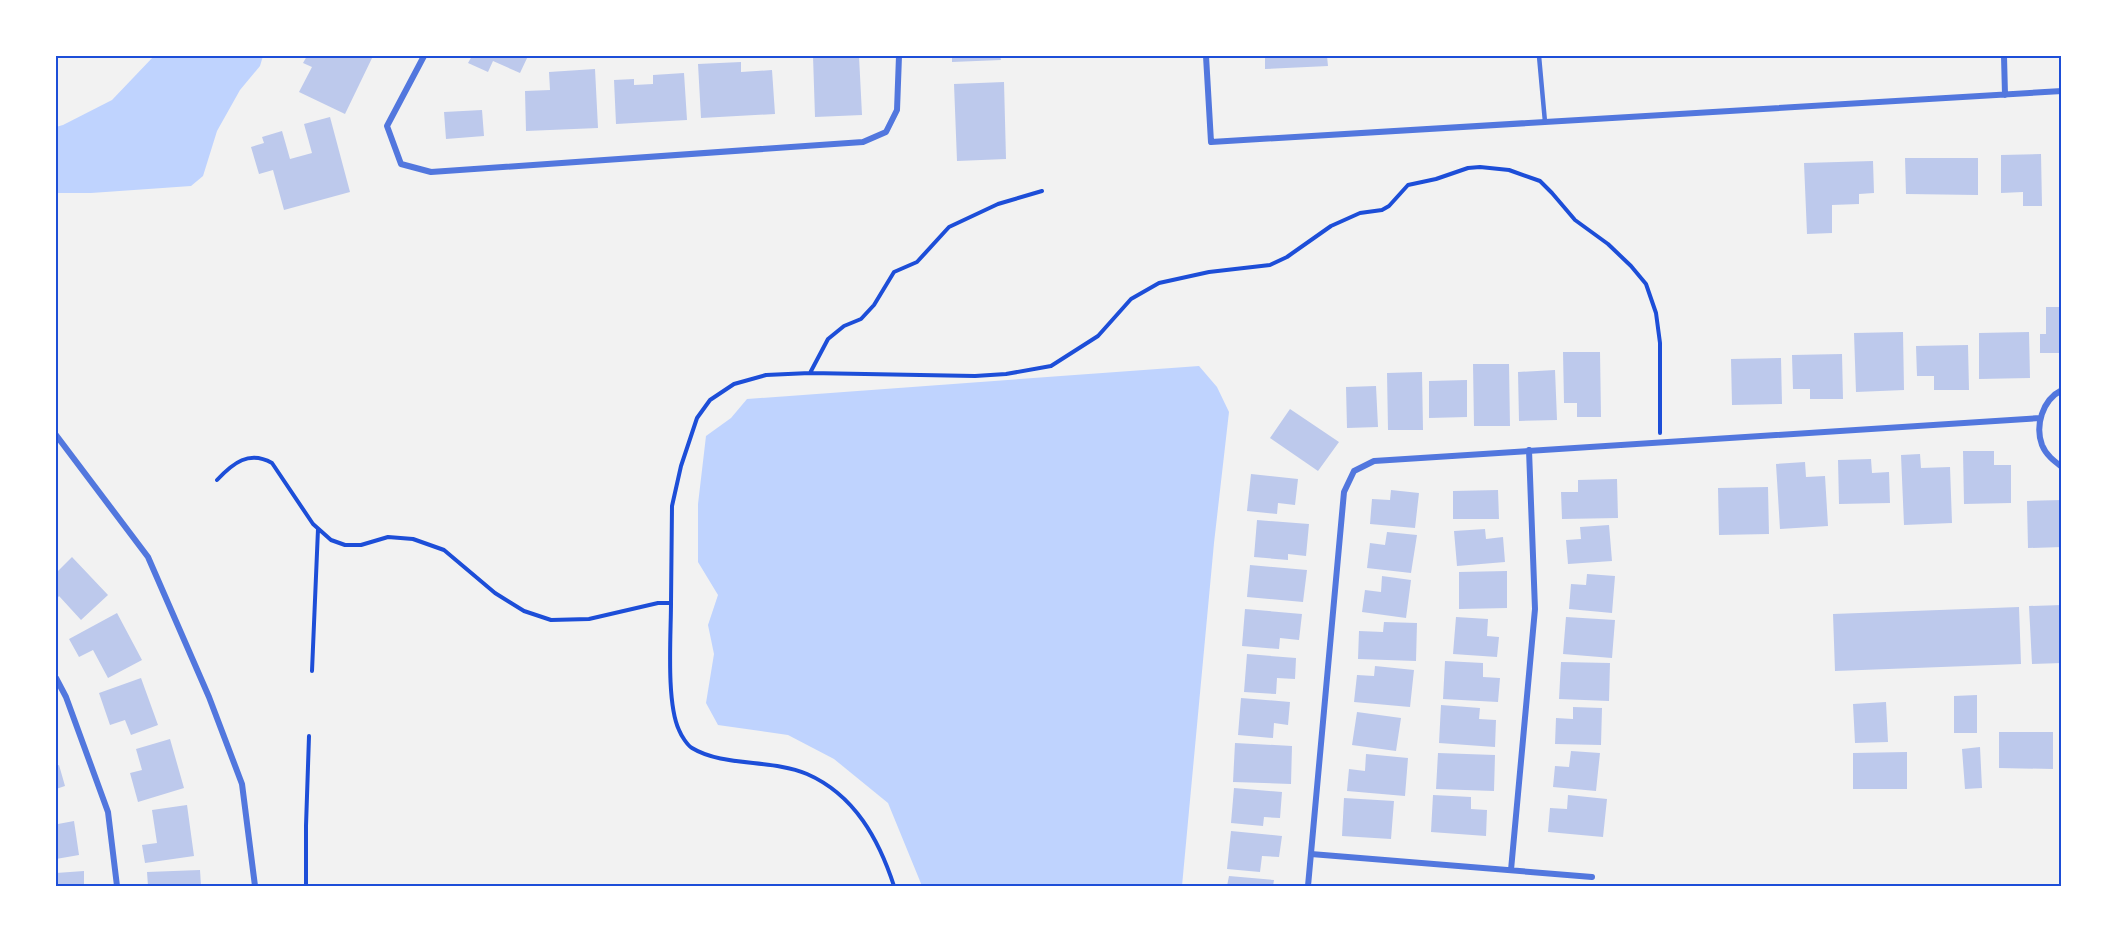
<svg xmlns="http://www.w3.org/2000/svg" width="2117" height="942" font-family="'Space Grotesk',sans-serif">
<rect width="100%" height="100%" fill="#f2f2f2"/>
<!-- water -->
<path fill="#bfd3fe" d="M 154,56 L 263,56 L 260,66 L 240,90 L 217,131 L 203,176 L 191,186 L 91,193 L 56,193 L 56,127 L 63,125 L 112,100 Z
M 1199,366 L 1217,387 L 1229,412 L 1214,543 L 1182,886 L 922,886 L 888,803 L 834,759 L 788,735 L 718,725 L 706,703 L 714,654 L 708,625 L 718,595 L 698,562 L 698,504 L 706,436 L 731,418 L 747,399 Z"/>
<!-- building -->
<path fill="#bdc9ec" d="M 307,56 L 373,56 L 345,114 L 299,92 L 312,67 L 303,63 Z
M 472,56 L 528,56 L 520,73 L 493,61 L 488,72 L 468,63 Z
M 813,56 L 859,56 L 862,115 L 815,117 Z
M 952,56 L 1000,56 L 1001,60 L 952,62 Z
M 1265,56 L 1327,56 L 1328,66 L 1265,69 Z
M 741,62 L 741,72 L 772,70 L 775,114 L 701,118 L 698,64 Z
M 595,69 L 598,128 L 526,131 L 525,91 L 550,90 L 549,72 Z
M 684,73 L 687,120 L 616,124 L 614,80 L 634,79 L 634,85 L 653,84 L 653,75 Z
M 1004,82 L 1006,159 L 957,161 L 954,84 Z
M 482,110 L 484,136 L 446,139 L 444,112 Z
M 330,117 L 350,192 L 284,210 L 273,170 L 259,174 L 251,147 L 264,143 L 262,137 L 282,131 L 290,159 L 312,153 L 304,124 Z
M 2041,154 L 2042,206 L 2023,206 L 2023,192 L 2001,193 L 2001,155 Z
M 1905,158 L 1978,158 L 1978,195 L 1906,194 Z
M 1873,161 L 1874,193 L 1859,194 L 1859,204 L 1832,205 L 1832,233 L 1807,234 L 1804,163 Z
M 2046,307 L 2062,307 L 2062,353 L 2040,353 L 2040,334 L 2046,334 Z
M 1903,332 L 1904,390 L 1856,392 L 1854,333 Z
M 2029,332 L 2030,378 L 1979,379 L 1979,333 Z
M 1968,345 L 1969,390 L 1934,390 L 1934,376 L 1917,376 L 1916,346 Z
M 1563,352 L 1600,352 L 1601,417 L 1577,417 L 1577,403 L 1564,403 Z
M 1842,354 L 1843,399 L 1810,399 L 1810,389 L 1793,389 L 1792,355 Z
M 1781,358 L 1782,404 L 1732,405 L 1731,359 Z
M 1473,364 L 1509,364 L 1510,426 L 1474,426 Z
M 1555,370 L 1557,420 L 1519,421 L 1518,372 Z
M 1422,372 L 1423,430 L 1388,430 L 1387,373 Z
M 1467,380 L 1467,417 L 1429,418 L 1429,381 Z
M 1376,386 L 1378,427 L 1347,428 L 1346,387 Z
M 1290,409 L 1339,442 L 1318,471 L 1270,438 Z
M 1963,451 L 1994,451 L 1994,465 L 2011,465 L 2011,503 L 1964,504 Z
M 1920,454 L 1921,468 L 1950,467 L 1952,523 L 1904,525 L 1901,455 Z
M 1871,459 L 1872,473 L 1889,472 L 1890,503 L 1839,504 L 1838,460 Z
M 1805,462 L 1806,477 L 1825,476 L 1828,526 L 1780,529 L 1776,464 Z
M 1251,474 L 1298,479 L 1295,505 L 1278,503 L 1277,514 L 1247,511 Z
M 1617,479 L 1618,518 L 1562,519 L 1561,492 L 1578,492 L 1578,480 Z
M 1768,487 L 1769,534 L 1719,535 L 1718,488 Z
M 1391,490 L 1419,493 L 1415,528 L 1370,524 L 1372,499 L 1390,500 Z
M 1498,490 L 1499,519 L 1453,519 L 1453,491 Z
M 2062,500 L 2062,547 L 2028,548 L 2027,501 Z
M 1257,520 L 1309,524 L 1306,556 L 1288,554 L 1288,560 L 1254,557 Z
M 1609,525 L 1612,561 L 1568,564 L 1566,540 L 1581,539 L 1580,527 Z
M 1485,529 L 1486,539 L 1503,537 L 1505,562 L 1457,566 L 1454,531 Z
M 1387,532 L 1417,535 L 1411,573 L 1367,568 L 1370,543 L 1385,545 Z
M 72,557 L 108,595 L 81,620 L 59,596 L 56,600 L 56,573 Z
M 1250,565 L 1307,570 L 1303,602 L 1247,597 Z
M 1507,571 L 1507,608 L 1459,609 L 1459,572 Z
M 1587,574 L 1615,576 L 1612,613 L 1569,609 L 1571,584 L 1586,585 Z
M 1382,576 L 1411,580 L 1406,618 L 1362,612 L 1365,590 L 1381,592 Z
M 2062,605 L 2062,663 L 2032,664 L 2029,606 Z
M 2019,607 L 2021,664 L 1835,671 L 1833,614 Z
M 1245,609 L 1302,614 L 1299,640 L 1280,638 L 1279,649 L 1242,646 Z
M 117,613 L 142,660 L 108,678 L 93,650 L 79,657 L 69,639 Z
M 1456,617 L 1488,619 L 1487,636 L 1499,637 L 1497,657 L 1453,654 Z
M 1566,617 L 1615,620 L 1612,658 L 1563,654 Z
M 1384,622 L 1417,623 L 1416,661 L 1358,659 L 1359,631 L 1383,632 Z
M 1247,654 L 1296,658 L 1295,679 L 1277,678 L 1276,694 L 1244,692 Z
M 1445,661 L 1483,663 L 1483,677 L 1500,678 L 1498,702 L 1443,699 Z
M 1561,662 L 1610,663 L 1609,701 L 1559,699 Z
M 1375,666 L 1414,670 L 1410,707 L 1354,702 L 1357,675 L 1374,676 Z
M 141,678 L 158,725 L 131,735 L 125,720 L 110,725 L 99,693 Z
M 1977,695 L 1977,733 L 1954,733 L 1954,696 Z
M 1241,698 L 1290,702 L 1288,725 L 1274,723 L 1273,738 L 1238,735 Z
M 1886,702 L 1888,742 L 1855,743 L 1853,704 Z
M 1441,705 L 1480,708 L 1479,719 L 1496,720 L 1495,747 L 1439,743 Z
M 1573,707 L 1602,708 L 1601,745 L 1555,744 L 1556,718 L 1573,719 Z
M 1357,712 L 1401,718 L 1396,751 L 1352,745 Z
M 1999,732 L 2053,732 L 2053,769 L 1999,768 Z
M 170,739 L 184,788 L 138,802 L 130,773 L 142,770 L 136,749 Z
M 1235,743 L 1292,746 L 1291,784 L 1233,782 Z
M 1980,747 L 1982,788 L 1965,789 L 1962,749 Z
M 1571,751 L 1600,753 L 1596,791 L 1553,787 L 1555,766 L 1569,767 Z
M 1907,752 L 1907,789 L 1853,789 L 1853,753 Z
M 1438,753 L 1495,755 L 1494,791 L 1436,789 Z
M 1366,754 L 1408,758 L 1405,796 L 1347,791 L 1349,769 L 1365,771 Z
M 59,765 L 65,786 L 56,789 L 56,766 Z
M 1234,788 L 1282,792 L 1280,818 L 1264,817 L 1263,826 L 1231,823 Z
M 1433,795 L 1471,797 L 1471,809 L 1487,810 L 1486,836 L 1431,832 Z
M 1568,795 L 1607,799 L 1603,837 L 1548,832 L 1550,808 L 1567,809 Z
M 1344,798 L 1394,801 L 1391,839 L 1342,836 Z
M 187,805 L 194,856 L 145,863 L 142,845 L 157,843 L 152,810 Z
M 56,816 L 58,824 L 74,821 L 79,855 L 56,859 Z
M 1231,831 L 1282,836 L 1279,857 L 1262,856 L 1260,872 L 1227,869 Z
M 200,870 L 201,886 L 148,886 L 147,872 Z
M 84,871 L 84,886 L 56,886 L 56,873 Z
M 1229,876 L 1274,880 L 1273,886 L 1227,886 Z"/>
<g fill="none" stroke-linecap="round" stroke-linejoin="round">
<!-- path -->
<path stroke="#1d4ed8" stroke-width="4" d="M 810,373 L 975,376 L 1006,374 L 1051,366 L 1098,336 L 1131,299 L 1159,283 L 1209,272 L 1270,265 L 1287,257 L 1331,226 L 1360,213 L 1382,210 L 1389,206 L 1408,185 L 1436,179 L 1468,168 L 1480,167 L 1509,170 L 1540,181 L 1552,193 L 1575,220 L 1608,244 L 1631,266 L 1646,284 L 1656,313 L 1660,343 L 1660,433
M 217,480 C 233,463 249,450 272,463 L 313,524 L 331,540 L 345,545 L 361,545 L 388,537 L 413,539 L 444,550 L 495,593 L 524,611 L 551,620 L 589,619 L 658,603 L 671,603 C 671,635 666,702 679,730 C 681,735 687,745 692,748 C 723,767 772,759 807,774 C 855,795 879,840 894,886
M 671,603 L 672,506 L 681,466 L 697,418 L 710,400 L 734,384 L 766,375 L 810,373 L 828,339 L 844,326 L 861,319 L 874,305 L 894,272 L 917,262 L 949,227 L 998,204 L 1042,191
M 312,671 L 318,529
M 306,886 L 306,826 L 309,736"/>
<!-- service -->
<path stroke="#5277de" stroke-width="4.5" d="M 1539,56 L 1545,122"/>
<!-- minor -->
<path stroke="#5277de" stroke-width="6" d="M 424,56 L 387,126 L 401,164 L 431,172 L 863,142 L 886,132 L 897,110 L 899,56
M 1206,56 L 1211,142 L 2062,91
M 2004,56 L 2005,95
M 2062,390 C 2042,400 2035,426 2042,445 C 2046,455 2054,461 2062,467
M 56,435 L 148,557 L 209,697 L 242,784 L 255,886
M 56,678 L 66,697 L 108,812 L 117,886
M 1311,854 L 1592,877
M 1511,870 L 1535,609 L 1529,450
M 1308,886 L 1344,492 L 1354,471 L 1374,461 L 2040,418"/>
</g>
<!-- border -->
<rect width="2117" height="942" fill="none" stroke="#ffffff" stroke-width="114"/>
<rect x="57" y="57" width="2003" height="828" fill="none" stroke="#1d4ed8" stroke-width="2"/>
</svg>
